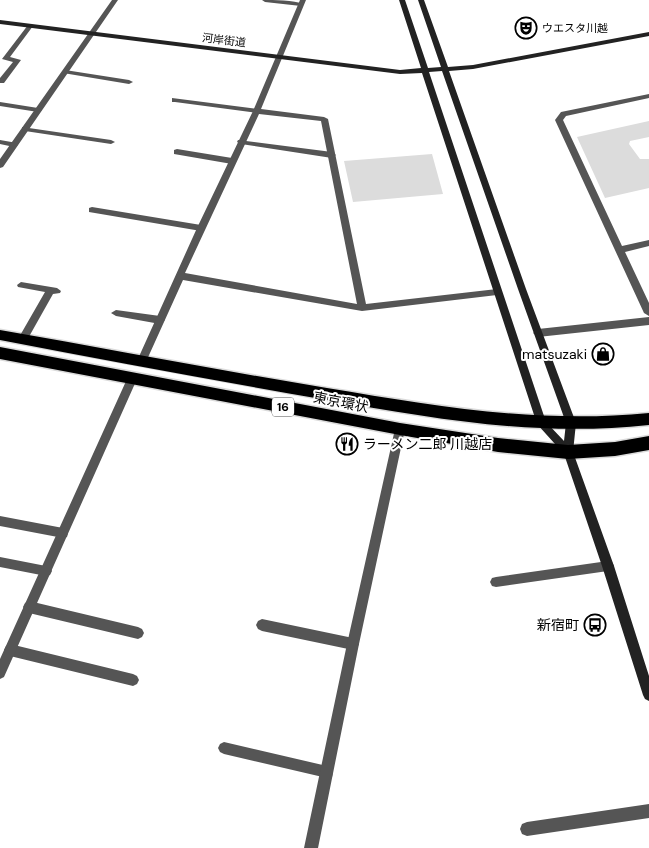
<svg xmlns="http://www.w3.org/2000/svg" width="649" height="848" font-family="'DM Sans','Noto Sans JP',sans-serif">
<rect width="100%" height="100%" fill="#fff"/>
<!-- green -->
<path fill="#dcdcdc" d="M 649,121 L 649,137 L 630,141 L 629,144 L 640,159 L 649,159 L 649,188 L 605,198 L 577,137 Z
M 432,154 L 443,194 L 353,202 L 344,161 Z"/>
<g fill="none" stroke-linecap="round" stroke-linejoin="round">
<!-- highway casing -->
<g stroke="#dbdbdb" stroke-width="3">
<path id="highway" d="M 0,330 C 109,349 218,370 327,388 C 436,406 537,424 649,413 L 649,425 C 537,437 437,419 327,400 C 218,381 109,361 0,340 Z
M 0,347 L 400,423 L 498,438 L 568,445 L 615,442 L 649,436 L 649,450 L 615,456 L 568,459 L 498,452 L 400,435 L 0,359 Z"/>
</g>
<!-- lane -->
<path fill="#555" fill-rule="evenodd" d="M 262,0 C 275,0 293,0 304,4 L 301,6 L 265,2 Z
M 28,25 L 33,26 L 10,57 L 21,60 L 4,83 L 0,83 L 0,78 L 13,62 L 2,59 Z
M 65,70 L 129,80 L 133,82 L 129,84 L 63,73 L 63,71 Z
M 172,98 L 257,109 L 261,111 L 257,113 L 175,102 L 172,102 Z
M 0,102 L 38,108 L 42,110 L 38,112 L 0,106 Z
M 22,127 L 111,140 L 115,142 L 111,144 L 25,131 L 22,131 Z
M 0,140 L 17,143 L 18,145 L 14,147 L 0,144 Z
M 238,140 L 332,152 L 336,155 L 332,158 L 241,144 L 237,142 Z
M 177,149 L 232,158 L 236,161 L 232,164 L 174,154 L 174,150 Z
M 92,207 L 201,225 L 205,228 L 201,231 L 89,212 L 89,208 Z
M 21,282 L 57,288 L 61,291 L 60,293 L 53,294 L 26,342 L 23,343 L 18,339 L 45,292 L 18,287 L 17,285 Z
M 116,310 L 160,316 L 165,320 L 160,324 L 116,316 L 111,313 Z
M 0,516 L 63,528 L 67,529 L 68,533 L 67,537 L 63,538 L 0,526 Z
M 0,557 L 46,566 L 50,567 L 52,571 L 50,575 L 46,576 L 0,567 Z
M 608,561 L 612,562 L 614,566 L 612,570 L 608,571 L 496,587 L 492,586 L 490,582 L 492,578 L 496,577 Z
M 29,601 L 138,627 L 142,629 L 144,633 L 142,637 L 138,639 L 29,613 L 25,611 L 23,607 L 25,603 Z
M 262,619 L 353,638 L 357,640 L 359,644 L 357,648 L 353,650 L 262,631 L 258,629 L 256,625 L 258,621 Z
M 10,644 L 133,674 L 137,676 L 139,680 L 137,684 L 133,686 L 10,656 L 6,654 L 4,650 L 6,646 Z
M 224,742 L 327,766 L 332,767 L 333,772 L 332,777 L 327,778 L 224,754 L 220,752 L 218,748 L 220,744 Z
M 649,804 L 649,818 L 527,836 L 522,834 L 520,829 L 522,824 L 527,822 Z"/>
<!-- street -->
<path fill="#555" fill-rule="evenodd" d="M 112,0 L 118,0 L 3,167 L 0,168 L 0,159 Z
M 300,0 L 306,0 L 261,109 L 324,117 L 328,119 L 366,304 L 497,289 L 501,292 L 497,295 L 362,311 L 183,280 L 145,364 L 139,364 L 137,361 L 197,228 L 253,111 ZM 259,114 L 321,121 L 357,304 L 185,273 Z
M 649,94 L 649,98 L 566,116 L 563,120 L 622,246 L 649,240 L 649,246 L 625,252 L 649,303 L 649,316 L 644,313 L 555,120 L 561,112 Z
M 649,317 L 649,325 L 538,337 L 533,333 L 538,329 Z
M 132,375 L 135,376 L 137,379 L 4,677 L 0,679 L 0,659 L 127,379 L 129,376 Z
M 400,425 L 404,426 L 405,429 L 359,644 L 318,848 L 304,848 L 347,644 L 395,429 L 396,426 Z"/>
<!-- secondary -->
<path fill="#222" fill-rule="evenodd" d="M 399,0 L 405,0 L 428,68 L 441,67 L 418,0 L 424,0 L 448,67 L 473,65 L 649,32 L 649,36 L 473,69 L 449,71 L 526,289 L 576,423 L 573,452 L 614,566 L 649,676 L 649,701 L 645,699 L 643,695 L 602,566 L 564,454 L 537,424 L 422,73 L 400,74 L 0,24 L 0,20 L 400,70 L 421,68 ZM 442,71 L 518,289 L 566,423 L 564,441 L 546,422 L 429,72 Z"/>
<!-- highway -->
<use href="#highway" fill="#000" fill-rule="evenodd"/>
</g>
<!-- icons -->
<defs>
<g id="theatre-ring" transform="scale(1.125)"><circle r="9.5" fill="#fff" stroke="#000" stroke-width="1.5"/><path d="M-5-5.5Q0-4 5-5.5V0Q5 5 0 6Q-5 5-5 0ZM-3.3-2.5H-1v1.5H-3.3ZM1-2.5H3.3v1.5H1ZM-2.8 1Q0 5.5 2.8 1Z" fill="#000"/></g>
<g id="shop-ring" transform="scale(1.125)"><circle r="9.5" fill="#fff" stroke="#000" stroke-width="1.5"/><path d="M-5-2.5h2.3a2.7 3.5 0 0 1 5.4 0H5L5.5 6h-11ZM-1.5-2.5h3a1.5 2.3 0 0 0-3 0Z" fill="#000"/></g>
<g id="restaurant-ring" transform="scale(1.125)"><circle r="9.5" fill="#fff" stroke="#000" stroke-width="1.5"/><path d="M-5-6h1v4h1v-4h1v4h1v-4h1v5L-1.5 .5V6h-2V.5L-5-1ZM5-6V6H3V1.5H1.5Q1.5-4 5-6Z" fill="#000"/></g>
<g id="bus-ring" transform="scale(1.125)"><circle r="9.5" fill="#fff" stroke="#000" stroke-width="1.5"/><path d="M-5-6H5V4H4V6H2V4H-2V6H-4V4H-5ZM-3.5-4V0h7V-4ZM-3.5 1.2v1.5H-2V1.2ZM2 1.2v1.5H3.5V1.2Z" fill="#000"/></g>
</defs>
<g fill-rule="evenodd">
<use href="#theatre-ring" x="526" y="28"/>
<use href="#shop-ring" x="603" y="354"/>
<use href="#restaurant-ring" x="347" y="444"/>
<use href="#bus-ring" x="595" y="625"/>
</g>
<g text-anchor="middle" stroke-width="4" stroke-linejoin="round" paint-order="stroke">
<!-- far-poi labels -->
<g font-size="11" fill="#000" stroke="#fff" text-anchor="start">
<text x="542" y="32">ウエスタ川越</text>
</g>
<!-- far-street labels -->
<g font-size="11" fill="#000" stroke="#fff">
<text transform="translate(224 40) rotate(7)" y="4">河岸街道</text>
</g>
<!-- shield labels -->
<rect fill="#fff" stroke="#4c4c4c" stroke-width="1" x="272" y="397.5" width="22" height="19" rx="4"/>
<g font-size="12" font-weight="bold" fill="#000">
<text x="283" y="411">16</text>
</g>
<!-- poi labels -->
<g font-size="14" fill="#000" stroke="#fff" text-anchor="end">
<text x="587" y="359">matsuzaki</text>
<text x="363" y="449" text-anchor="start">ラーメン二郎 川越店</text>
<text x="579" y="630">新宿町</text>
</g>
<!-- street labels -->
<g font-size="14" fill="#000" stroke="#fff">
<text transform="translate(341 402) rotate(11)" y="5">東京環状</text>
</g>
</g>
</svg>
